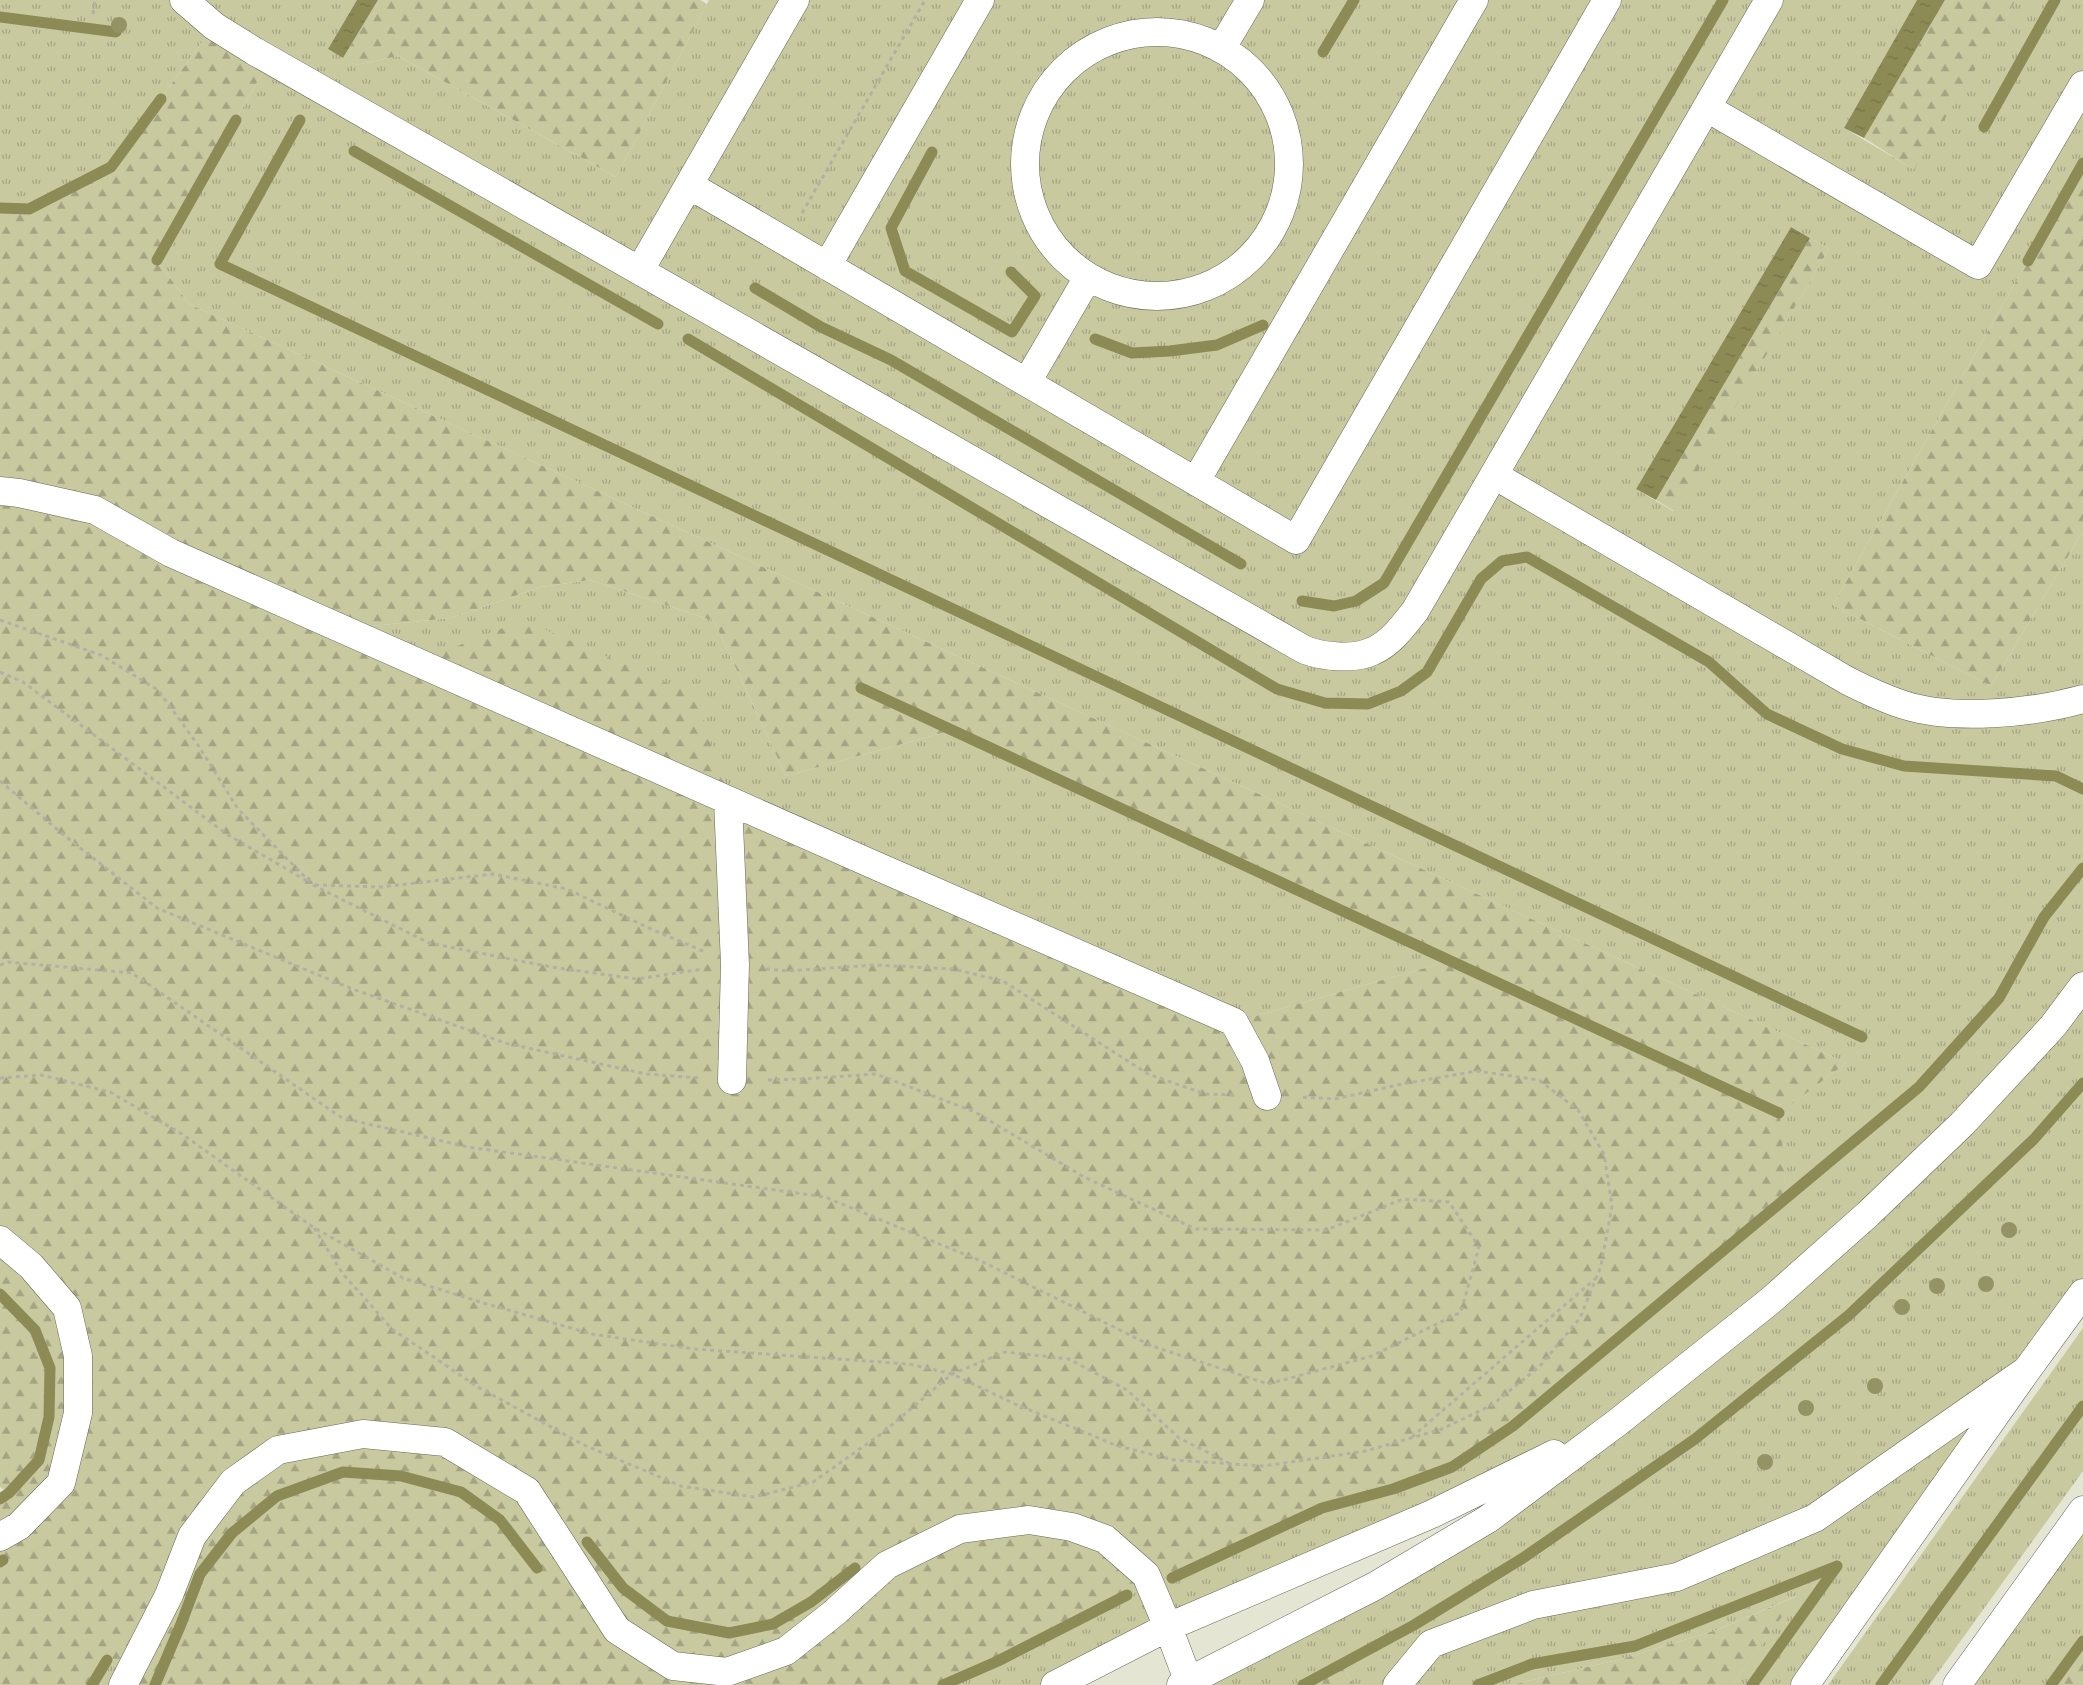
<svg xmlns="http://www.w3.org/2000/svg" width="2083" height="1685" font-family="'Fira Sans',sans-serif">
<defs>
<pattern id="grass-tufts" width="24" height="20" patternUnits="userSpaceOnUse" patternTransform="scale(1.25)"><rect width="24" height="20" fill="#c9c9a0"/><path d="M3 7l-1-3M5 7V3M7 7l1-3M15 17l-1-3M17 17v-4M19 17l1-3" fill="none" stroke="#a4a483"/></pattern>
<pattern id="forest-firs" width="22" height="20" patternUnits="userSpaceOnUse" patternTransform="scale(1.25)"><rect width="22" height="20" fill="#c9c9a0"/><path d="M5 1l3.5 6h-7zM16 11l3.5 6h-7z" fill="#a4a483"/></pattern>
<pattern id="water-ripples" width="26" height="14" patternUnits="userSpaceOnUse" patternTransform="scale(1.25)"><rect width="26" height="14" fill="#8c8b55"/><path d="M2 4q2-2 4 0t4 0M15 11q2-2 4 0t4 0" fill="none" stroke="#747347"/></pattern>
</defs>
<rect width="100%" height="100%" fill="#e5e5d4"/>
<!-- grass -->
<path fill="url(#grass-tufts)" fill-rule="evenodd" d="M 0,0 L 357,0 L 328,49 L 356,65 L 398,56 L 616,177 L 709,0 L 1917,0 L 1844,128 L 1913,169 L 2016,0 L 2083,0 L 2083,163 L 1833,605 L 1991,686 L 2083,531 L 2083,1284 L 1805,1685 L 1732,1685 L 1796,1596 L 1717,1630 L 1621,1659 L 1511,1685 L 1354,1685 L 1342,1665 L 1303,1685 L 1181,1685 L 1375,1586 L 1614,1424 L 1055,1685 L 943,1685 L 998,1661 L 1127,1595 L 1172,1578 L 1322,1508 L 1393,1489 L 1452,1467 L 1513,1426 L 1786,1198 L 1779,1113 L 1846,1063 L 189,304 L 157,260 L 270,59 L 214,26 L 111,167 L 29,209 L 0,208 ZM 1791,227 L 1829,249 L 1673,511 L 1636,489 Z
M 590,580 L 714,621 L 786,776 L 953,730 L 1450,961 L 1234,1022 L 342,629 L 451,618 L 541,587 Z
M 2083,1328 L 2083,1471 L 1929,1685 L 1828,1685 Z
M 2083,1510 L 2083,1641 L 2051,1685 L 1957,1685 Z
M 107,1660 L 139,1685 L 92,1685 Z"/>
<!-- forest -->
<path fill="url(#forest-firs)" fill-rule="evenodd" d="M 378,0 L 700,0 L 707,4 L 616,177 L 398,56 L 356,65 L 343,58 Z
M 1945,0 L 2016,0 L 1914,170 L 1864,138 Z
M 214,26 L 270,59 L 157,260 L 189,304 L 1846,1063 L 1780,1113 L 1786,1198 L 1513,1426 L 1452,1467 L 1393,1489 L 1322,1508 L 1172,1578 L 1127,1595 L 998,1661 L 943,1685 L 139,1685 L 107,1660 L 92,1685 L 0,1685 L 0,1562 L 2,1560 L 0,1558 L 0,1499 L 9,1493 L 0,1487 L 0,208 L 29,209 L 111,167 ZM 590,580 L 714,621 L 786,776 L 953,730 L 1450,961 L 1234,1022 L 728,801 L 697,696 L 523,620 L 417,662 L 343,629 L 451,618 L 541,587 Z
M 2083,163 L 2083,531 L 1991,686 L 1833,605 Z
M 1810,238 L 1829,249 L 1674,511 L 1656,500 Z
M 1797,1596 L 1732,1685 L 1511,1685 L 1621,1659 L 1717,1630 Z
M 2083,1641 L 2083,1685 L 2051,1685 Z
M 1342,1665 L 1354,1685 L 1303,1685 Z"/>
<!-- water -->
<path fill="url(#water-ripples)" d="M 357,0 L 378,0 L 343,58 L 328,49 Z
M 1917,0 L 1945,0 L 1864,138 L 1844,128 Z
M 1791,227 L 1810,238 L 1656,500 L 1636,489 Z"/>
<g fill="none" stroke-linecap="round" stroke-linejoin="round">
<!-- stream -->
<path stroke="#8c8b55" stroke-width="11" d="M 0,17 L 116,32
M 1323,52 L 1354,0
M 300,120 L 220,264 L 1862,1037
M 1984,127 L 2055,0
M 354,151 L 658,324
M 932,152 L 891,228 L 905,271 L 1012,332 L 1035,296 L 1011,272
M 0,208 L 29,209 L 111,167 L 161,99
M 157,260 L 236,120
M 2028,261 L 2083,163
M 755,288 L 821,327 L 891,360 L 1241,564
M 688,339 L 1277,689 L 1325,703 L 1368,704 L 1401,691 L 1427,672 L 1481,579 L 1502,561 L 1527,557 L 1709,662 L 1767,714 L 1842,749 L 1904,766 L 2056,776 L 2083,789
M 1095,339 L 1132,353 L 1170,351 L 1217,345 L 1263,325
M 1302,601 L 1334,606 L 1356,601 L 1384,583 L 1723,0
M 861,688 L 1779,1113
M 0,1294 L 35,1330 L 50,1368 L 49,1417 L 39,1460 L 9,1493 L 0,1499
M 587,1542 L 623,1588 L 667,1621 L 729,1633 L 773,1624 L 811,1602 L 855,1568
M 0,1562 L 3,1560
M 1172,1578 L 1322,1508 L 1393,1489 L 1452,1467 L 1513,1426 L 1919,1087 L 1999,998 L 2044,917 L 2083,868
M 92,1685 L 107,1660
M 155,1685 L 181,1624 L 200,1574 L 232,1533 L 277,1496 L 343,1472 L 401,1476 L 461,1492 L 500,1520 L 537,1568
M 943,1685 L 998,1661 L 1127,1595
M 1303,1685 L 1414,1625 L 1523,1558 L 1695,1439 L 1849,1315 L 2034,1139 L 2083,1083
M 1478,1685 L 1532,1664 L 1635,1646 L 1837,1566
M 1752,1685 L 1837,1566
M 1881,1685 L 2083,1406
M 2051,1685 L 2083,1641"/>
<!-- minor casing -->
<g stroke="#666657" stroke-width="29">
<path id="minor" d="M 184,0 L 214,26 L 254,51 L 1305,650 C 1324,657 1354,660 1373,651 C 1391,643 1403,626 1415,611 L 1769,0
M1025 164a132 132 0 1 1 264 0a132 132 0 1 1-264 0Z
M 1221,49 L 1250,0
M 1707,108 L 1978,265 L 2083,85
M 689,185 L 1296,540 L 1607,0
M 827,266 L 980,0
M 640,270 L 795,0
M 1027,382 L 1088,277
M 1494,475 L 1848,681 C 1866,690 1885,699 1904,705 C 1954,721 2033,713 2083,699
M 1196,481 L 1474,0
M 0,491 L 19,493 L 95,510 L 171,553 L 872,864 L 1234,1022 L 1255,1061 L 1267,1096
M 728,801 L 735,965 L 732,1080
M 0,1240 L 31,1266 L 67,1308 L 78,1356 L 78,1413 L 61,1483 L 19,1526 L 0,1537
M 2027,1370 L 2083,1293
M 123,1685 L 169,1595 L 192,1536 L 233,1482 L 278,1450 L 363,1434 L 445,1442 L 527,1491 L 617,1630 L 673,1666 L 727,1672 L 786,1651 L 834,1613 L 887,1565 L 960,1529 L 1029,1520 L 1072,1527 L 1105,1539 L 1146,1575 L 1168,1627 L 1190,1685
M 1055,1685 L 1168,1627 L 1432,1514 L 1554,1454
M 1181,1685 L 1375,1586 L 1488,1519 L 1618,1422 L 1770,1301 L 1868,1214 L 1962,1124 L 2053,1026 L 2083,986
M 1397,1685 L 1431,1644 L 1533,1605 L 1677,1577 L 1815,1518 L 2027,1370 L 1805,1685
M 1957,1685 L 2083,1510"/>
</g>
<!-- path -->
<path stroke="#b1b1a3" stroke-width="3" stroke-dasharray="4 4" stroke-linecap="butt" d="M 93,14 L 95,0
M 802,213 L 925,0
M 0,620 L 101,655 L 158,690 L 198,745 L 238,809 L 313,885 L 429,943 L 551,967 L 637,979 L 703,969
M 0,672 L 23,682 L 228,835 L 309,882
M 0,781 L 65,836 L 157,908 L 350,988 L 505,1043 L 646,1074 L 700,1078
M 315,885 L 381,887 L 493,874 L 567,889 L 653,930 L 703,951
M 0,965 L 8,962 L 132,973 L 342,1118 L 468,1147 L 825,1197 L 981,1261 L 1152,1346 L 1268,1384 L 1372,1356 L 1461,1312 L 1479,1247 L 1449,1202 L 1403,1199 L 1326,1230 L 1196,1229 L 1084,1177 L 975,1112 L 876,1074 L 803,1079 L 764,1080
M 766,969 L 788,971 L 875,965 L 953,969 L 1003,981 L 1148,1074 L 1205,1094 L 1233,1095
M 0,1078 L 41,1075 L 110,1092 L 182,1134 L 313,1227 L 403,1278 L 487,1304 L 592,1334 L 694,1349 L 909,1364 L 952,1374 L 1015,1404 L 1118,1446 L 1174,1460 L 1263,1466 L 1366,1451 L 1442,1429 L 1492,1405 L 1540,1366 L 1580,1318 L 1601,1266 L 1612,1206 L 1604,1154 L 1578,1110 L 1539,1080 L 1477,1071 L 1402,1084 L 1335,1099 L 1299,1097
M 314,1228 L 343,1274 L 392,1329 L 478,1387 L 584,1445 L 681,1486 L 754,1497 L 813,1482 L 881,1434 L 952,1374 L 1005,1352 L 1069,1359 L 1127,1390 L 1179,1438 L 1229,1463
M 1412,1437 L 1595,1279"/>
<!-- minor -->
<use href="#minor" stroke="#fff" stroke-width="28"/>
</g>
<!-- trees -->
<g fill="#949366">
<circle cx="119" cy="25" r="8"/>
<circle cx="2009" cy="1230" r="8"/>
<circle cx="1986" cy="1284" r="8"/>
<circle cx="1937" cy="1286" r="8"/>
<circle cx="1902" cy="1307" r="8"/>
<circle cx="1875" cy="1386" r="8"/>
<circle cx="1806" cy="1408" r="8"/>
<circle cx="1765" cy="1462" r="8"/>
</g>
</svg>
